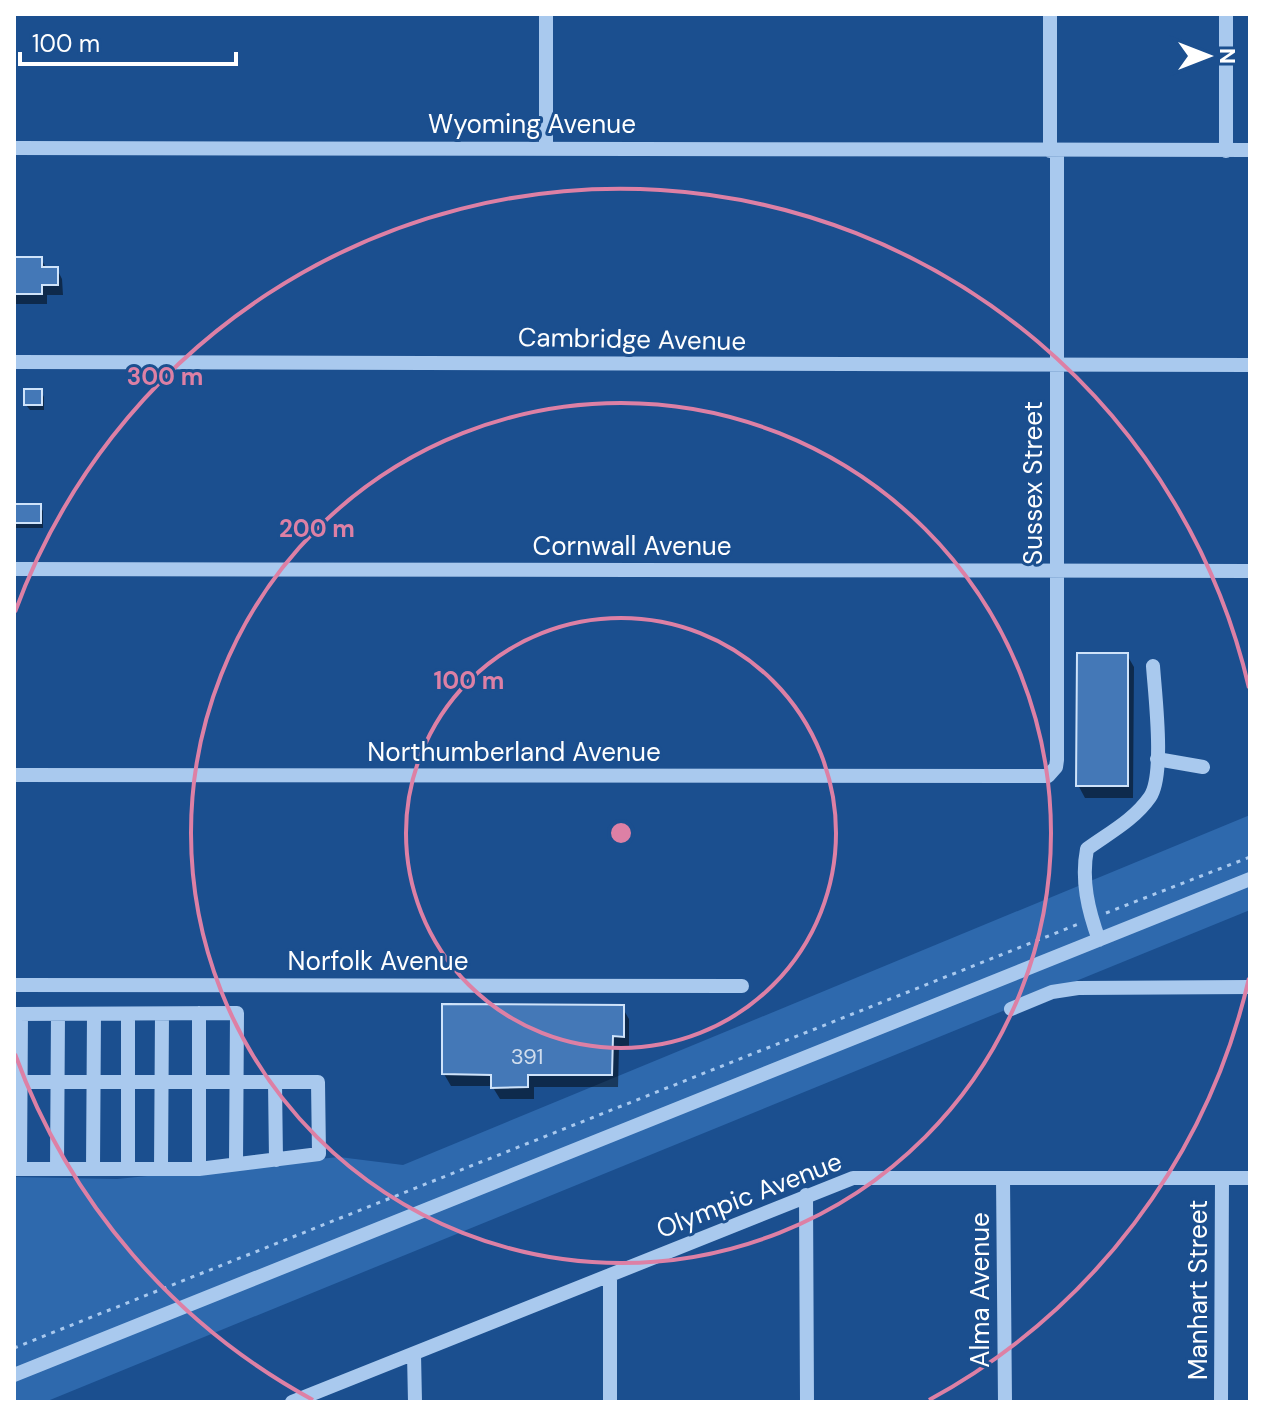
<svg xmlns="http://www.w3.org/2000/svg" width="1264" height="1416" font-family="'DM Sans',sans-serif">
<rect width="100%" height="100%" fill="#1b4f8f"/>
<!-- green -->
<path fill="#2e69ad" d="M 1250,815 L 1250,910 L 45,1402 L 14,1402 L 14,1177 L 117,1179 L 339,1157 L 403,1165 Z"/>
<!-- shadow -->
<path fill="#0007" d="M 14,259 L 41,259 L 47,269 L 57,269 L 62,279 L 63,295 L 47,295 L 47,304 L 14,304 Z
M 41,391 L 44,397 L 44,410 L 30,410 L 26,405 Z
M 14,506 L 40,506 L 43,511 L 43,528 L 14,528 Z
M 1127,655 L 1134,667 L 1133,798 L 1085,798 L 1078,785 Z
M 622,1007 L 629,1019 L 629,1048 L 619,1048 L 618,1087 L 534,1087 L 534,1099 L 500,1099 L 492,1086 L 451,1086 L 444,1074 Z"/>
<!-- building -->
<path fill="#4478b7" stroke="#cfe3fa" stroke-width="2" d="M 14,257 L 42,257 L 42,267 L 58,267 L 58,285 L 42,285 L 42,294 L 14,294 Z
M 24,389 L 42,389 L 42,405 L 24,405 Z
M 14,504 L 41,504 L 41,523 L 14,523 Z
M 1077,653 L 1128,653 L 1128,786 L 1076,786 Z
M 442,1004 L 624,1005 L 624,1037 L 613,1036 L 612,1075 L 528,1075 L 528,1087 L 491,1088 L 491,1075 L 442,1074 Z"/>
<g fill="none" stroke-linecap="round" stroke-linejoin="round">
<!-- path -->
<path stroke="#a9c9ee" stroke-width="3" stroke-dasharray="4 6" stroke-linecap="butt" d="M 1106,913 L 1250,857
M 14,1348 L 1081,923"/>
<!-- minor -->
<path stroke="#a9c9ee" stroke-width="14" d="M 14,148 L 1250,150
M 546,148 L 546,14
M 1050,151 L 1050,14
M 1226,151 L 1226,14
M 14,362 L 1250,365
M 14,569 L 1250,571
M 1157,759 L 1203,767
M 14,775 L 1048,776 L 1056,767 L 1057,760 L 1057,151
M 1099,940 C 1088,910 1081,880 1087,849 C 1109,833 1134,820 1150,797 C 1165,775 1155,695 1153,666
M 14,985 L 742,986
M 1011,1009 L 1052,992 L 1078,988 L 1250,987
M 14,1014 L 237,1013 L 236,1163
M 14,1082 L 318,1082 L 319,1154 L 199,1169 L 14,1169
M 275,1082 L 276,1160
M 20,1169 L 21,1014
M 57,1169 L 58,1014
M 93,1169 L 94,1014
M 128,1169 L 128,1014
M 161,1169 L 162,1014
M 199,1169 L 199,1013
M 1003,1178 L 1005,1402
M 806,1195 L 807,1402
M 610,1275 L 610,1402
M 414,1354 L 415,1402
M 14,1375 L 1250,879
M 292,1402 L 853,1178 L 1250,1178
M 1221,1402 L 1222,1178"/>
</g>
<!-- distance rings -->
<g fill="none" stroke="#dd80a5" stroke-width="4">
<circle cx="621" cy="833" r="215"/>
<circle cx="621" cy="833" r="430"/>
<path d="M1249 978A645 645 0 0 1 929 1400M313 1400A645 645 0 0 1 15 1054M15 612A645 645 0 0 1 1249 688"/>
</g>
<g text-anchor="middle" stroke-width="6" stroke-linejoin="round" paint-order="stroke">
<!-- number labels -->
<g font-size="22" fill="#d0dded">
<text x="527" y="1064">391</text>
</g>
<!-- street labels -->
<g font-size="26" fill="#fff" stroke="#1b4f8f">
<text x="532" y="133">Wyoming Avenue</text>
<text transform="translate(632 339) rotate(1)" y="9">Cambridge Avenue</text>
<text transform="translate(1033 483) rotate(-90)" y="9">Sussex Street</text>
<text x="632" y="555">Cornwall Avenue</text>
<text x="514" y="761">Northumberland Avenue</text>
<text x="378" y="970">Norfolk Avenue</text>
<text transform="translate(749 1195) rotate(-21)" y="9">Olympic Avenue</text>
<text transform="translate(980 1290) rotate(-90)" y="9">Alma Avenue</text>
<text transform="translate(1198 1290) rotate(-90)" y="9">Manhart Street</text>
</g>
</g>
<circle cx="621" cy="833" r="12" fill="#dd80a5" stroke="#1b4f8f" stroke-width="4"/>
<g font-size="24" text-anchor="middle" font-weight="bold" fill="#dd80a5" stroke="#1b4f8f" stroke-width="6" stroke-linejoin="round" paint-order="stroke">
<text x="165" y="385">300 m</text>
<text x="317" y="537">200 m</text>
<text x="469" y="689">100 m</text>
</g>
<!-- border -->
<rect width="1264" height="1416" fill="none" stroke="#ffffff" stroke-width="32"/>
<!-- north arrow -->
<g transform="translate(1208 56) rotate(90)" stroke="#1b4f8f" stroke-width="6" paint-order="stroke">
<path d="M0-6L14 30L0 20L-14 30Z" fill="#ffffff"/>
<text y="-12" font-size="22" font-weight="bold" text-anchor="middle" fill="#ffffff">N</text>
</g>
<!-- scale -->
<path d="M20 52v12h216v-12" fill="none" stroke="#ffffff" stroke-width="4"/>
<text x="32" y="52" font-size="24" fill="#ffffff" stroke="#1b4f8f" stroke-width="6" paint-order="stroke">100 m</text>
</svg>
